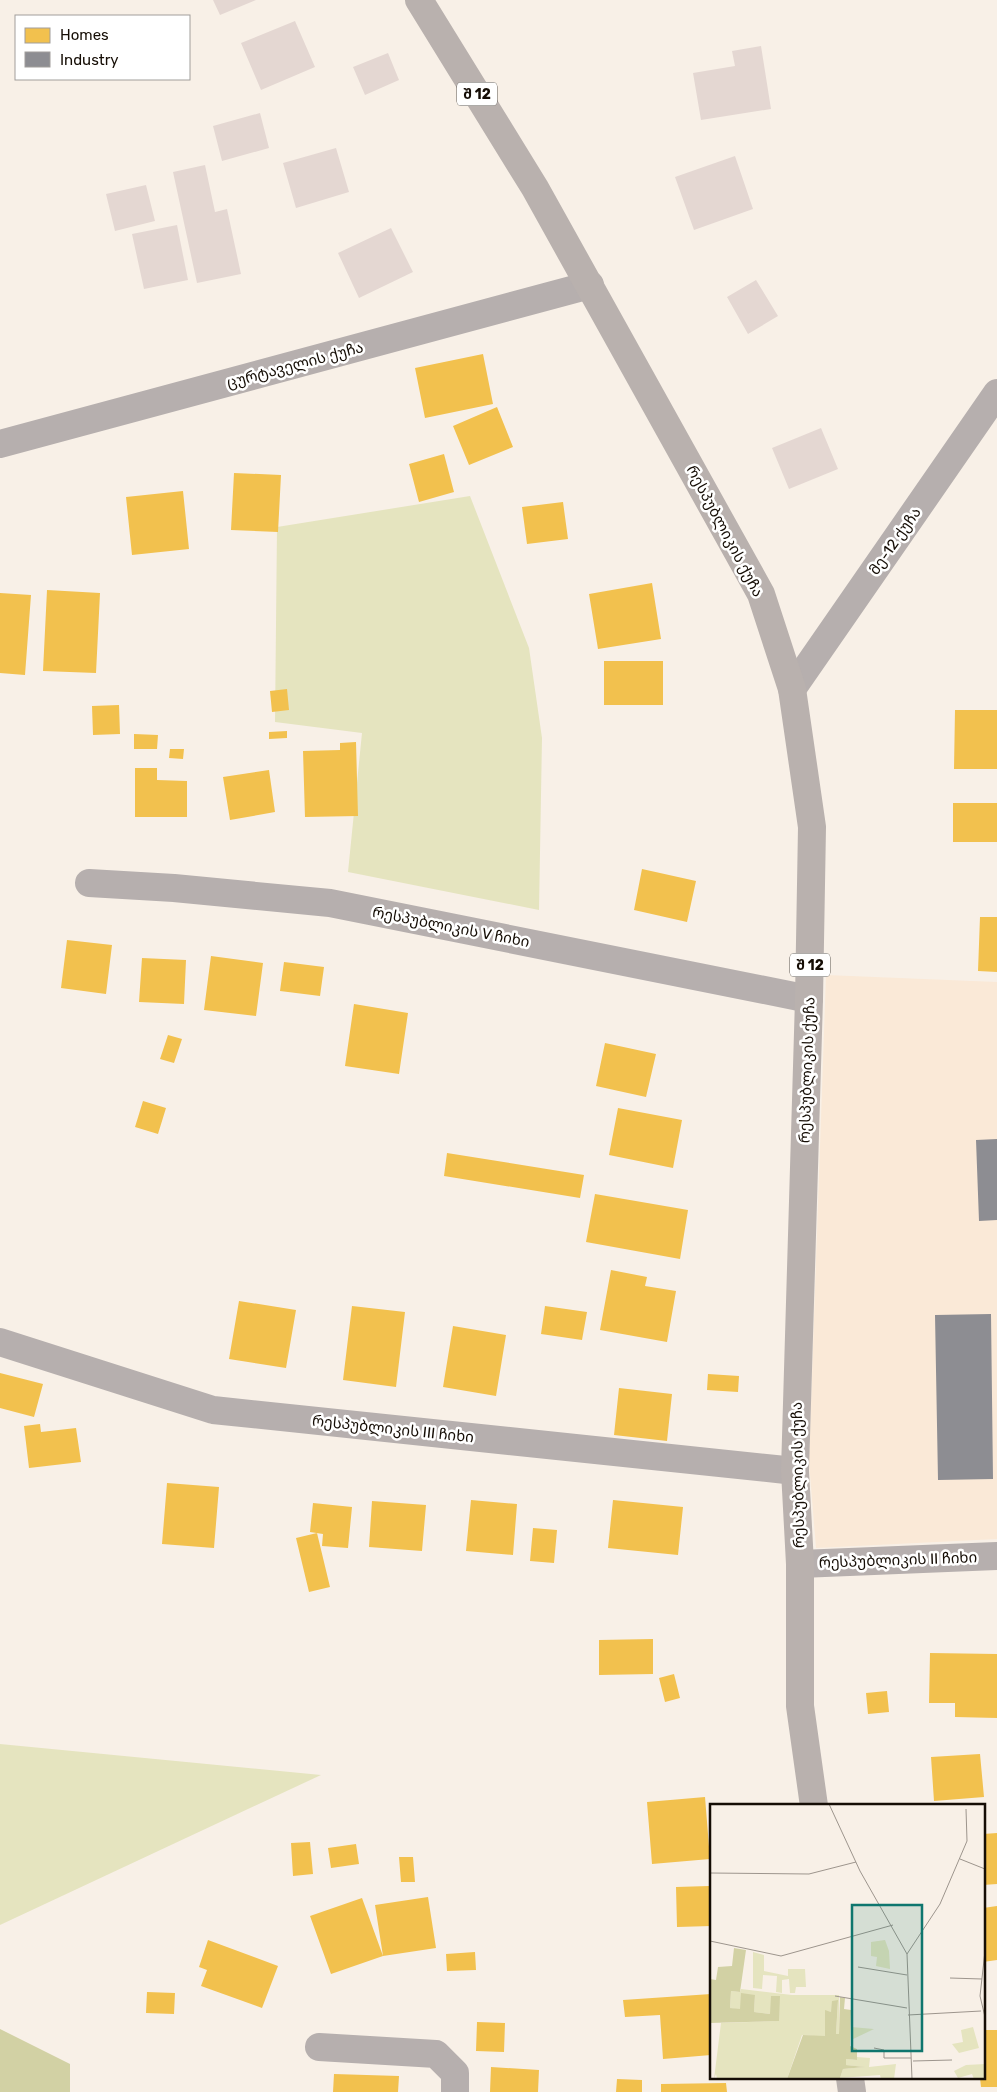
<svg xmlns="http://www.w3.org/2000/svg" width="997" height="2092" font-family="Rubik,'Noto Sans Georgian',sans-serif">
<rect width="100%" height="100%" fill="#f8f0e7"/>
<!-- built -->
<path fill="#fae9d7" d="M 826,975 L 997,982 L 997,1539 L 816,1548 L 809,1462 Z"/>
<!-- green -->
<path fill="#e5e4bf" d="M 470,496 L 529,648 L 542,738 L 539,910 L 348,872 L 362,733 L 275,722 L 277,527 Z
M 0,1744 L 321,1775 L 0,1925 Z"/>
<!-- forest -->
<path fill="#d2d1a4" d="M 0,2029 L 70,2064 L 70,2092 L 0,2092 Z"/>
<!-- homes -->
<path fill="#f2c14e" d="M 483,354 L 493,404 L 425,418 L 415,368 Z
M 497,407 L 513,447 L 469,465 L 453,426 Z
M 444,454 L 454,492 L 419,502 L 409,464 Z
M 234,473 L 281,475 L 278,532 L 231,530 Z
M 183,491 L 189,549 L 132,555 L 126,497 Z
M 563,502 L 568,539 L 527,544 L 522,507 Z
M 652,583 L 661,639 L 598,649 L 589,594 Z
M 47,590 L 100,593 L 96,673 L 43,671 Z
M 0,593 L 31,595 L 25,675 L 0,673 Z
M 604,661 L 663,661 L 663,705 L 604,705 Z
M 287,689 L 289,710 L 272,712 L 270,691 Z
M 119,705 L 120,734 L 93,735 L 92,706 Z
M 955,710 L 997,710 L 997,769 L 954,769 Z
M 287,731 L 287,738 L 269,739 L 269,732 Z
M 134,734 L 158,735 L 157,749 L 134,749 Z
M 356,742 L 358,816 L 305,817 L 303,751 L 340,750 L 340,743 Z
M 170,749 L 184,749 L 183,759 L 169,758 Z
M 135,768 L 157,768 L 157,780 L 187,781 L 187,817 L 135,817 Z
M 269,770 L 275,812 L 230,820 L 223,777 Z
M 953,803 L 997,803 L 997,842 L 953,842 Z
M 642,869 L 696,881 L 687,922 L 634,910 Z
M 980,917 L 997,917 L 997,972 L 978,971 Z
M 67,940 L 112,945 L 106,994 L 61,988 Z
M 211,956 L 263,963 L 256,1016 L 204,1010 Z
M 142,958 L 186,960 L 184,1004 L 139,1002 Z
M 284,962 L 324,967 L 320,996 L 280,991 Z
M 354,1004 L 408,1013 L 399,1074 L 345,1066 Z
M 168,1035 L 182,1039 L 174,1063 L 160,1059 Z
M 605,1043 L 656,1054 L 646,1097 L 596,1086 Z
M 143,1101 L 166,1108 L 158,1134 L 135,1127 Z
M 618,1108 L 682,1120 L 673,1168 L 609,1155 Z
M 447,1153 L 584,1175 L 580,1198 L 444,1176 Z
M 595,1194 L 688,1210 L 680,1259 L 586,1242 Z
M 611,1270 L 647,1277 L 645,1286 L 676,1291 L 667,1342 L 600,1330 Z
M 239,1301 L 296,1310 L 286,1368 L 229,1359 Z
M 352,1306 L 405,1312 L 396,1387 L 343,1380 Z
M 545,1306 L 587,1312 L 582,1340 L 541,1334 Z
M 453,1326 L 506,1335 L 496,1396 L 443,1387 Z
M 0,1373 L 43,1384 L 34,1417 L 0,1408 Z
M 708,1374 L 739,1376 L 738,1392 L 707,1390 Z
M 619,1388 L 672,1394 L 667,1441 L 614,1435 Z
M 40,1424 L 41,1432 L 76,1428 L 81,1462 L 29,1468 L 24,1426 Z
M 167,1483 L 219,1487 L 214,1548 L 162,1544 Z
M 471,1500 L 517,1504 L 513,1555 L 466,1551 Z
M 613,1500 L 683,1507 L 678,1555 L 608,1548 Z
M 372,1501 L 426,1505 L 422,1551 L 369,1547 Z
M 313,1503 L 352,1507 L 348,1548 L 322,1546 L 323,1534 L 310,1532 Z
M 533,1528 L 557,1530 L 554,1563 L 530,1561 Z
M 317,1533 L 330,1587 L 309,1592 L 296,1538 Z
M 653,1639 L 653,1674 L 599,1675 L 599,1640 Z
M 930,1653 L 997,1654 L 997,1718 L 955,1717 L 955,1703 L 929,1703 Z
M 674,1674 L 680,1698 L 665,1702 L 659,1678 Z
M 887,1691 L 889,1712 L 868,1714 L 866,1693 Z
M 980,1754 L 984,1797 L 934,1801 L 931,1757 Z
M 705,1797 L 710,1859 L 652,1864 L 647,1802 Z
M 997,1833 L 997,1884 L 983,1885 L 983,1834 Z
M 310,1842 L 313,1874 L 293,1876 L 291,1843 Z
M 356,1844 L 359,1864 L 331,1868 L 328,1848 Z
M 399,1857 L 413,1857 L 415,1882 L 401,1882 Z
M 709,1886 L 711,1926 L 677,1927 L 676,1887 Z
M 428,1897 L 436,1948 L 383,1956 L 375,1905 Z
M 362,1898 L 383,1956 L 331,1974 L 310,1916 Z
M 997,1906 L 997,1960 L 983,1962 L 983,1908 Z
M 208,1940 L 278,1966 L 262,2008 L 201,1986 L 207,1970 L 199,1967 Z
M 475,1952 L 476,1970 L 447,1971 L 446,1954 Z
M 147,1992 L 175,1993 L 174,2014 L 146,2013 Z
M 711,1994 L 711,2055 L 663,2059 L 660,2015 L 625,2017 L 623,2000 Z
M 477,2022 L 505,2023 L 504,2052 L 476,2051 Z
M 983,2030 L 997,2030 L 997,2087 L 981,2087 L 980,2078 L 983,2078 Z
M 491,2067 L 539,2070 L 538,2092 L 490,2092 Z
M 334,2074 L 399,2076 L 398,2092 L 333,2092 Z
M 617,2079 L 642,2080 L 642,2092 L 616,2092 Z
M 726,2083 L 727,2092 L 661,2092 L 661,2084 Z"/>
<!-- industry -->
<path fill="#8d8d92" d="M 997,1139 L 997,1220 L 979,1221 L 976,1140 Z
M 991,1314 L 993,1479 L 938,1480 L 935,1315 Z"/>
<!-- building -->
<path fill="#e4d7d2" d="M 213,0 L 256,0 L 220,15 Z
M 295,21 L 315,67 L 261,90 L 241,43 Z
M 761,46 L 771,109 L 701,120 L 693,73 L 735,66 L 732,51 Z
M 388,53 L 399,80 L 365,95 L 353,67 Z
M 260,113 L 269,148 L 222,161 L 213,126 Z
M 336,148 L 349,192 L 296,208 L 283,163 Z
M 735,156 L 753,209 L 694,230 L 675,177 Z
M 205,165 L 215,212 L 227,209 L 241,274 L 197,283 L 173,172 Z
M 146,185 L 155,221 L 115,231 L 106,194 Z
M 177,225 L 188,280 L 144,289 L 132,234 Z
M 391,228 L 413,272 L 359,298 L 338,253 Z
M 756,280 L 778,316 L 748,334 L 727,297 Z
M 821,428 L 838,469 L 789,489 L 772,448 Z"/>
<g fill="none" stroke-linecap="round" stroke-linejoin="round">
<!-- minor -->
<path stroke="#b6afae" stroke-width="28" d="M 0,444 L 590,285
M 792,689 L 997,393
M 89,883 L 174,888 L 330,903 L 809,999
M 0,1342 L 213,1410 L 795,1471
M 800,1564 L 997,1556
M 319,2047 L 436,2054 L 455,2073 L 455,2092"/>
<!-- major -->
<path stroke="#b9b1ae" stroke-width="28" d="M 419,0 L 535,188 L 761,594 L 792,689 L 812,827 L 809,999 L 795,1471 L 800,1564 L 800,1706 L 814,1806
M 850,2078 L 852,2092"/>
</g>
<g text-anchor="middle" stroke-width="5" stroke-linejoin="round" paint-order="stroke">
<!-- shield labels -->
<g fill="#fff" stroke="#5b5650" stroke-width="1">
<rect x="457" y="82.5" width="40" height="23" rx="4"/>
<rect x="790" y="953.5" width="40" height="23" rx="4"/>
</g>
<g font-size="14" font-weight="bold" fill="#150d05">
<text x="477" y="99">შ 12</text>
<text x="810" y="970">შ 12</text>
</g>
<!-- street labels -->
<g font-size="15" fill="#150d05" stroke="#fff">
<text transform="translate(295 365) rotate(-15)" y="5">ცურტაველის ქუჩა</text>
<text transform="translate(725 531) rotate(62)" y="5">რესპუბლიკის ქუჩა</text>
<text transform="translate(895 541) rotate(-55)" y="5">მე-12 ქუჩა</text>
<text transform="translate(451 927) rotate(11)" y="5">რესპუბლიკის V ჩიხი</text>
<text transform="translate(807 1070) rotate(-88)" y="5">რესპუბლიკის ქუჩა</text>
<text transform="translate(393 1429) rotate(6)" y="5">რესპუბლიკის III ჩიხი</text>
<text transform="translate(798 1475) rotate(-91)" y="5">რესპუბლიკის ქუჩა</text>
<text transform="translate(898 1560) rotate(-2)" y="5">რესპუბლიკის II ჩიხი</text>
</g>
</g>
<!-- overview -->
<g transform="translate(710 1804)">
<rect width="275" height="275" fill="#f8f0e7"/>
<path d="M 175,136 L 179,147 L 180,165 L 166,162 L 167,153 L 161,152 L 161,138 ZM 43,148 L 54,151 L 54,167 L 78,172 L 78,165 L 95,165 L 96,183 L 86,183 L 85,189 L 80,189 L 79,175 L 72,176 L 72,189 L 66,188 L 67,172 L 53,171 L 52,185 L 43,184 ZM 31,185 L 82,191 L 129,191 L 129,231 L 126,230 L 128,197 L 121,208 L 115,207 L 115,233 L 92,231 L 77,275 L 7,275 L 6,270 L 4,275 L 11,219 L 69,217 L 60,210 L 44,208 L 45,191 L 30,206 L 20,204 L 21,187 L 30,188 ZM 141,223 L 164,225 L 141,236 ZM 263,223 L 269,244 L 249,249 L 242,240 L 253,238 L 251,226 ZM 147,253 L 160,254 L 159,263 L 186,260 L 184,275 L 171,275 L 170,271 L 130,274 L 133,265 L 154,263 L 136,261 L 136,255 L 147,256 ZM 275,260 L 275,275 L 264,275 L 262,270 L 248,274 L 244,267 L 256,261 Z" fill="#e5e4bf"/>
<path d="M 24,144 L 36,146 L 30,188 L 21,187 L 20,204 L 30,205 L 31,189 L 45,191 L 44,208 L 60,210 L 61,192 L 70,192 L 69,217 L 0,219 L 0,175 L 6,176 L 8,163 L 22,162 ZM 130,193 L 135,194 L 134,205 L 141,206 L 140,242 L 147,245 L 147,256 L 136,255 L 136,261 L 155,263 L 133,265 L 130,274 L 157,275 L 77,275 L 93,231 L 115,232 L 115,206 L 121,208 L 122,197 L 128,196 L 126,230 L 129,230 Z" fill="#d2d1a4"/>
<path fill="none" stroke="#9d958d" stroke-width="1" d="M 119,0 L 150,67 L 197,150 L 202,275M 250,55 L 275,65M 0,69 L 99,70 L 146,58M 0,137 L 71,152 L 183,121M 275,147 L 270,192 L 275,213M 197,150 L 230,100 L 257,37 L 256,5M 148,163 L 197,171M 240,174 L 272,175M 125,192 L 197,204M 198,211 L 271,207M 164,244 L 174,246 L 174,254 L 201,254M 203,257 L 242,256"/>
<path fill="#0f766e" fill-opacity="0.15" stroke="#0f766e" stroke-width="2.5" d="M 142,101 L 212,101 L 212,247 L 142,247 Z"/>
<rect width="275" height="275" fill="none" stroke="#150d05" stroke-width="2.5"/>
</g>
<!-- legend -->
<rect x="15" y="15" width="175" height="65" fill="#ffffff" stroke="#a19e9b"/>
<rect x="25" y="28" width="25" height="15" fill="#f2c14e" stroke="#a19e9b"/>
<text x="60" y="40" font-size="15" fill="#150d05">Homes</text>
<rect x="25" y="52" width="25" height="15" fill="#8d8d92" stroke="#a19e9b"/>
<text x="60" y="65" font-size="15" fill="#150d05">Industry</text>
</svg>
